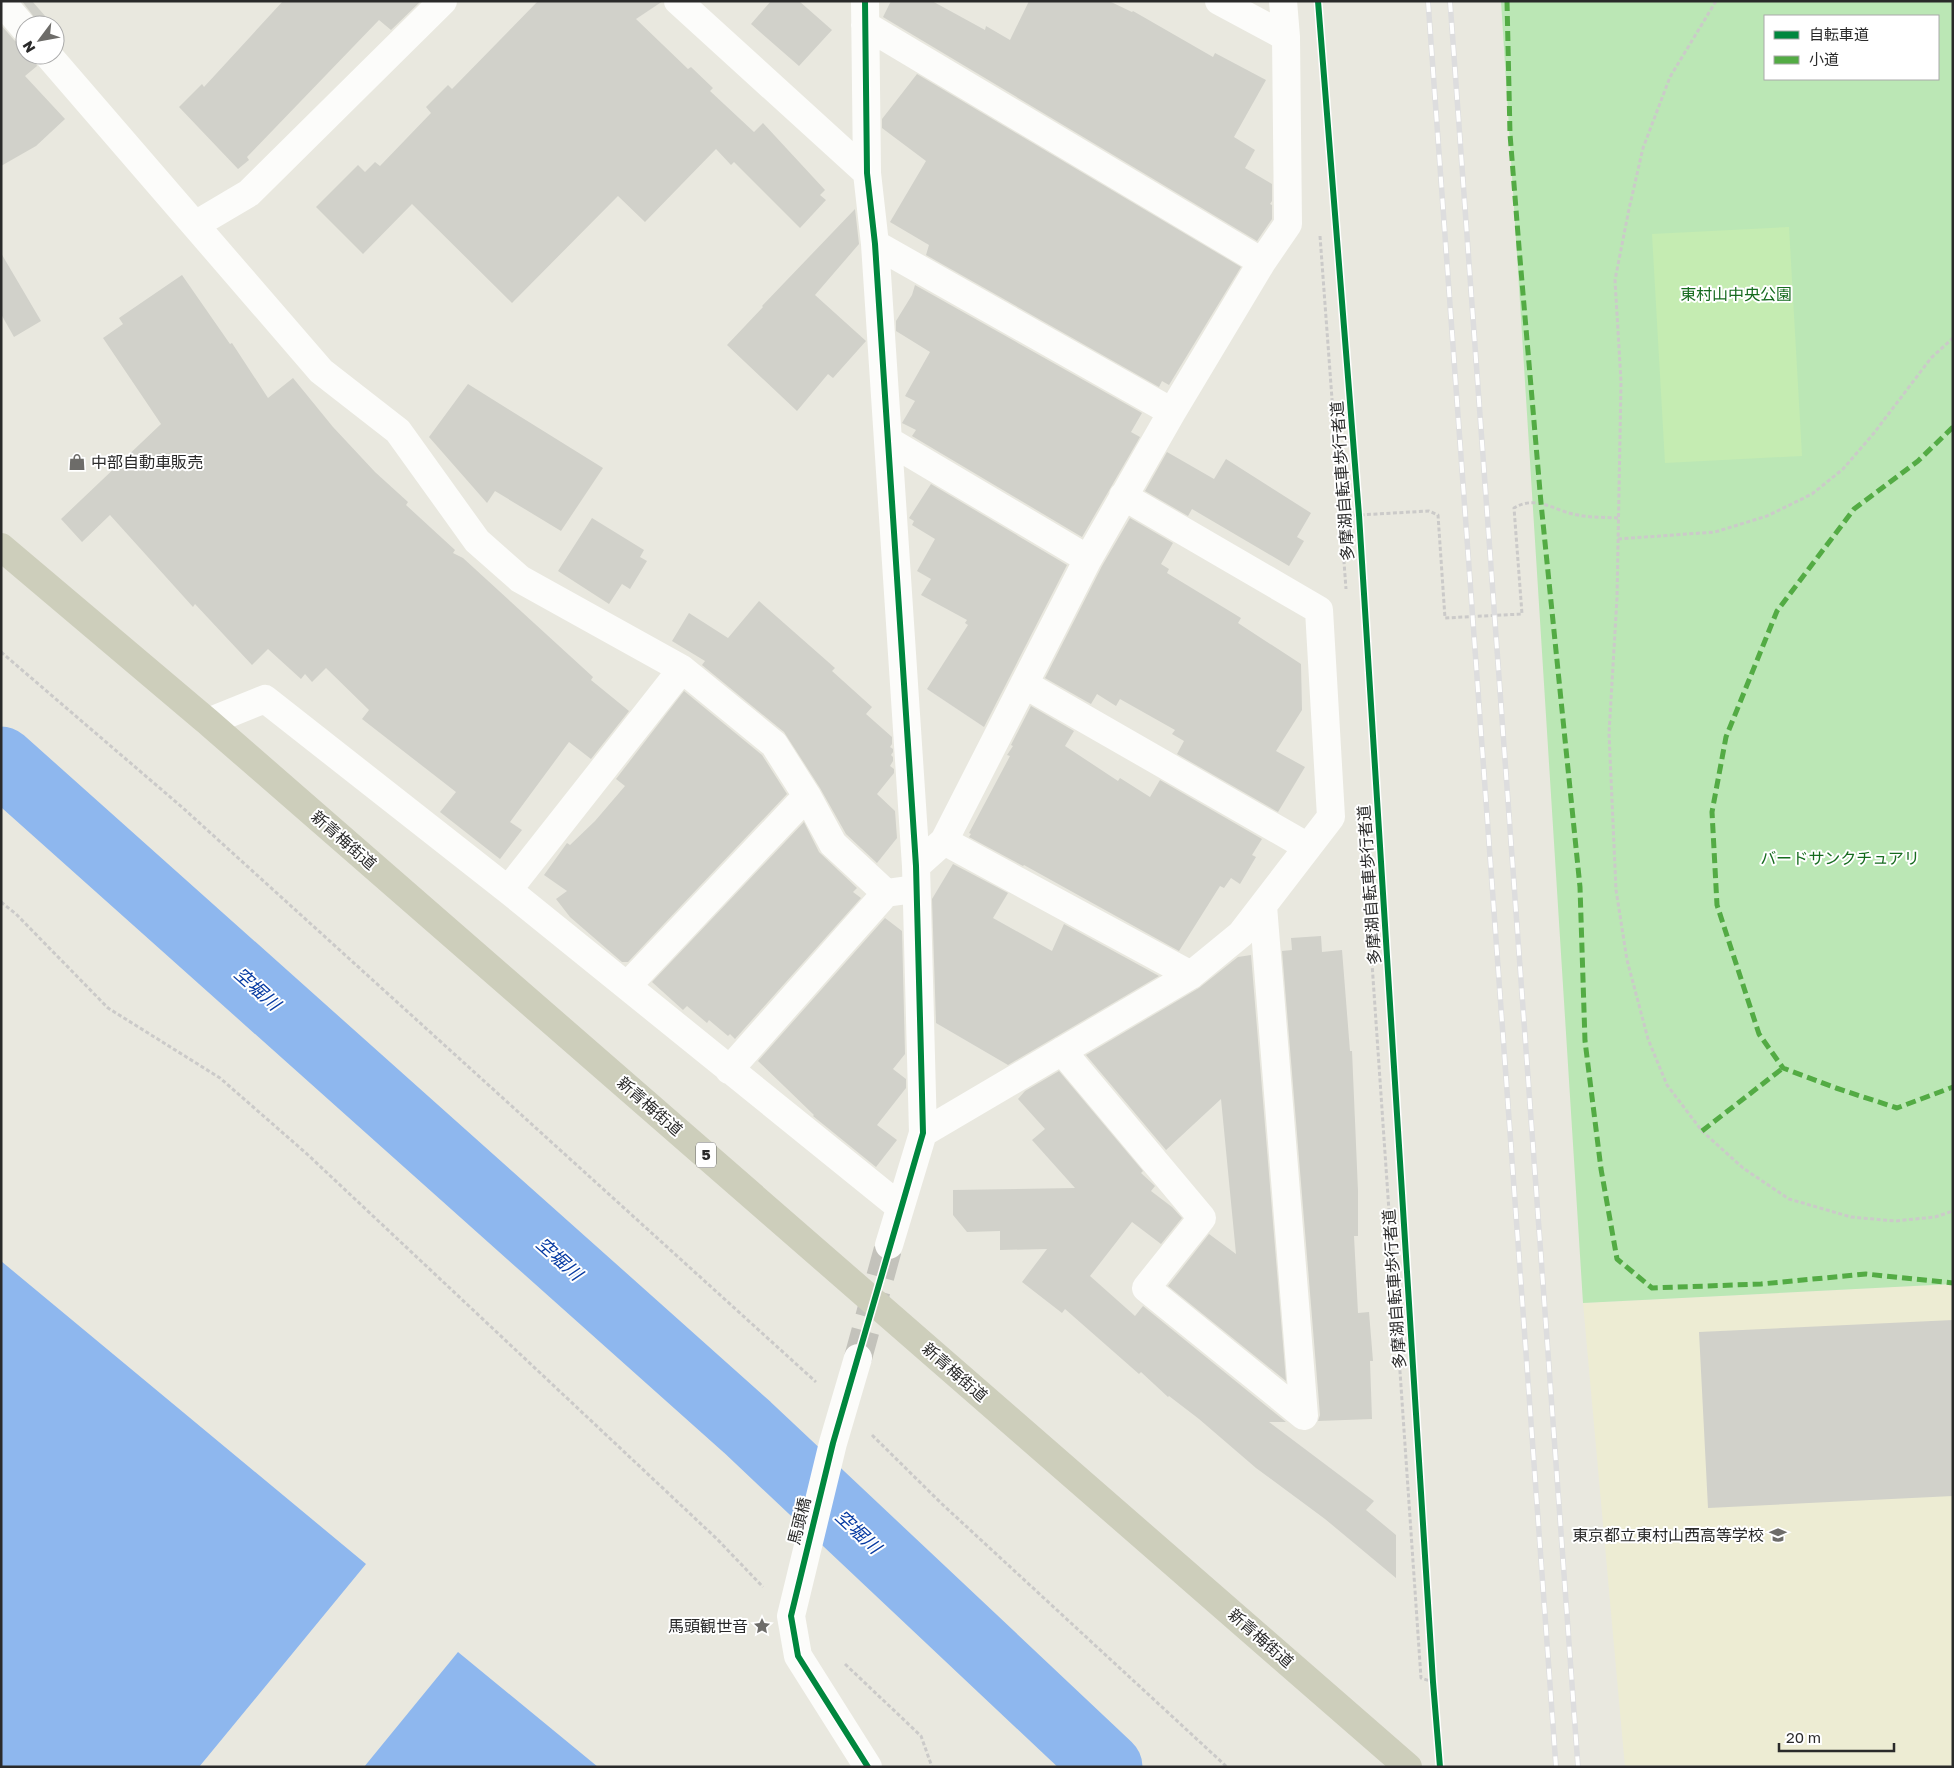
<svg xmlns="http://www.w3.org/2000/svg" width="1954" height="1768" font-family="'Golos Text','Noto Sans JP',sans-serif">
<rect width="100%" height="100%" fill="#e9e8df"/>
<!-- education -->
<path fill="#edecd3" d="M 1953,1284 L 1953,1767 L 1625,1767 L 1583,1303 Z"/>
<!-- green -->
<path fill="#bbe7b5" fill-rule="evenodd" d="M 1501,1 L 1953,1 L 1953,1284 L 1583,1303 ZM 1765,16 L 1938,16 L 1938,79 L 1765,79 Z"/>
<!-- pitch -->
<path fill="#c5ecb2" d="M 1789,227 L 1802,456 L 1665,463 L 1652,234 Z"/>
<!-- water -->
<path fill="#8eb7ee" d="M 1,1261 L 366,1564 L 199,1767 L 1,1767 Z
M 458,1652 L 598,1767 L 364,1767 Z"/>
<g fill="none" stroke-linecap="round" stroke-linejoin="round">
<!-- river -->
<path stroke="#8eb7ee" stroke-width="69" d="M 1,761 L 747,1427 L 1108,1767"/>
</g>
<!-- building -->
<path fill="#d1d1ca" d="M 22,1 L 32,1 L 53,25 L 40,25 Z
M 283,1 L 421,1 L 391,30 L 379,20 L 247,157 L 249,160 L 238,169 L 179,107 L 202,84 L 204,87 Z
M 538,1 L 663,1 L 636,19 L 688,69 L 691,67 L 713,88 L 710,91 L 754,132 L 763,123 L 825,190 L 820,195 L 826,200 L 800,228 L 734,162 L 731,165 L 716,149 L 645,222 L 618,196 L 512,303 L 412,204 L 363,254 L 316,207 L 358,165 L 365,172 L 375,162 L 380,166 L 431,113 L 426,107 L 448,85 L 452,89 Z
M 771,1 L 799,1 L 832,30 L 799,66 L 751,24 Z
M 891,1 L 932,1 L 985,30 L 986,26 L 1010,40 L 1029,1 L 1109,1 L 1132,12 L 1133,11 L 1213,57 L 1215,53 L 1266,80 L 1234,137 L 1255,150 L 1245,168 L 1272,184 L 1272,201 L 1270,204 L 1272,205 L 1272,219 L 1257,241 L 883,17 Z
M 1,25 L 14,40 L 19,44 L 25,44 L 25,55 L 33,55 L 37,66 L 25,76 L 65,119 L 36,146 L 1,166 Z
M 917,74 L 1241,267 L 1169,385 L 1162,381 L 1159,387 L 926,255 L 929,245 L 890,222 L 926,161 L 882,128 L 882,119 Z
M 855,209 L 859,244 L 815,295 L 866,341 L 833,378 L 828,374 L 797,411 L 727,345 L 763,307 L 762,306 Z
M 1,253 L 41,321 L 14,337 L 1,314 Z
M 182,275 L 230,344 L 232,343 L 268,398 L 293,378 L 333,427 L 375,472 L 408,502 L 406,505 L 455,550 L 453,553 L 463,558 L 593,677 L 591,680 L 629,711 L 591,759 L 569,742 L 510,822 L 522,830 L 500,859 L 440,812 L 456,792 L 362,719 L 369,710 L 326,668 L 312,682 L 305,674 L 301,679 L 268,649 L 252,665 L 195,604 L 193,607 L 110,515 L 82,542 L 61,519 L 161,424 L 103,338 L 123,324 L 119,318 Z
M 915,285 L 1142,413 L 1131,432 L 1140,437 L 1082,537 L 912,436 L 916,430 L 902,423 L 915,401 L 905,396 L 930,352 L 896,331 L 896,321 L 912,295 Z
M 468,384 L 603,468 L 561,531 L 495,491 L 487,503 L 429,437 Z
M 1167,452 L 1214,479 L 1226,459 L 1311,513 L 1297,537 L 1304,541 L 1289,566 L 1192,509 L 1188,516 L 1145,491 Z
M 931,484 L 1067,565 L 984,727 L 927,689 L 968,625 L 965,623 L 967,620 L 921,595 L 931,579 L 917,571 L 935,539 L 912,525 L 914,521 L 909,518 Z
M 592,518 L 644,550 L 640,557 L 647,561 L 630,589 L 622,584 L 609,604 L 558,571 Z
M 1130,518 L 1173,543 L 1161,564 L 1169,569 L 1167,573 L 1241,618 L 1238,623 L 1301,664 L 1302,710 L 1276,751 L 1305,767 L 1278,812 L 1177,754 L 1184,741 L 1172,734 L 1175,730 L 1120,699 L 1116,706 L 1097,694 L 1091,704 L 1045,678 L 1102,566 Z
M 759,601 L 835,668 L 832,671 L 872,707 L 866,714 L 892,737 L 892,744 L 890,747 L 893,749 L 893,752 L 891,755 L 893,757 L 893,761 L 890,766 L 894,769 L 894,773 L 877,794 L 895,811 L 897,838 L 877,863 L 846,834 L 820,788 L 784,732 L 702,665 L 705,661 L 672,641 L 689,613 L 728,638 Z
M 684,691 L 762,755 L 787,794 L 628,962 L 622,962 L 570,917 L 556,899 L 567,891 L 544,875 L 567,843 L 570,845 L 595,821 L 625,786 L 616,779 Z
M 1031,706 L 1074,731 L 1065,746 L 1118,781 L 1120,778 L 1150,797 L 1160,780 L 1262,839 L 1252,855 L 1256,857 L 1240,884 L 1231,878 L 1224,888 L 1220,886 L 1179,951 L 1024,865 L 1023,866 L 969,837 L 971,834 L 969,833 L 1010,756 L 1007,755 L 1013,746 L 1011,745 Z
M 804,822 L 819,852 L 857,888 L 853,892 L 861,898 L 735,1039 L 730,1034 L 728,1036 L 709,1020 L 707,1023 L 687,1006 L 683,1010 L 652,982 Z
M 953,864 L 1008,893 L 993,918 L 1052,951 L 1064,924 L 1159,976 L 1008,1065 L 936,1023 L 932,899 Z
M 885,918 L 902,931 L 905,1054 L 893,1069 L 906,1079 L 906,1088 L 877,1125 L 897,1140 L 876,1167 L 813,1116 L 814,1115 L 758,1061 Z
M 1321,936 L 1322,952 L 1342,950 L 1350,1051 L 1352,1051 L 1358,1191 L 1358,1236 L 1354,1236 L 1358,1313 L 1369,1312 L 1373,1361 L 1370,1361 L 1372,1419 L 1318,1421 L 1320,1415 L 1282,951 L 1292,950 L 1291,938 Z
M 1251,955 L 1286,1381 L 1168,1286 L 1209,1234 L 1236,1254 L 1221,1099 L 1166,1150 L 1086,1055 L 1199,988 L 1238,957 Z
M 1059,1071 L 1143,1171 L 1141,1173 L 1155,1186 L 1151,1191 L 1172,1207 L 1182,1218 L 1161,1244 L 1132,1222 L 1090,1276 L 1135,1316 L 1143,1306 L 1286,1422 L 1269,1422 L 1374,1501 L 1366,1510 L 1396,1535 L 1396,1578 L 1325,1519 L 1256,1468 L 1199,1419 L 1169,1396 L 1168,1397 L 1141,1372 L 1139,1374 L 1065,1309 L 1062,1313 L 1022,1282 L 1047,1249 L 1000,1250 L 1000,1231 L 967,1232 L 953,1215 L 953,1190 L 1075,1188 L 1032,1140 L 1045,1129 L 1018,1099 L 1025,1091 Z
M 1953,1320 L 1953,1496 L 1708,1508 L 1699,1332 Z"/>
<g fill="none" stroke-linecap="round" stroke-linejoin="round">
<!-- minor-tunnel -->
<path stroke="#c3c2bb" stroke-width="28" stroke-dasharray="28 14" stroke-linecap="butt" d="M 858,1358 L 889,1245"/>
<!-- path -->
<path stroke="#cbcac9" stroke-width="3" stroke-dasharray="4 2.5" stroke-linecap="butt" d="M 1716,1 L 1670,77 L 1643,148 L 1629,209 L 1615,280 L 1621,382 L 1617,598 L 1609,733 L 1616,890 L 1627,960 L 1648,1039 L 1667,1085 L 1702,1131 L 1743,1168 L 1789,1199 L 1851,1217 L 1895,1221 L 1935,1217 L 1953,1211
M 1320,236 L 1346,589
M 1341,516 L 1429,511 L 1438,515 L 1445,618 L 1522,614 L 1514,508 C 1537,494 1556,512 1578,515 C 1591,518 1605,517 1618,518
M 1618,539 L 1715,532 L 1767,516 L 1812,494 L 1843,469 L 1874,433 L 1931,358 L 1953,338
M 1,652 L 183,808 L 816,1382
M 1363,832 L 1421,1678 L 1433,1682
M 1,902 L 16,914 L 108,1008 L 220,1078 L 307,1154 L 717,1539 L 763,1587
M 872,1435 L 942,1504 L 1227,1767
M 845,1664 L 921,1736 L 932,1767"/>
<!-- minor -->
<path stroke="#fcfcfa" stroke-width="28" d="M 1,1 L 25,29
M 678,1 L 867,173
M 865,1 L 867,173 L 875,244 L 916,866 L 923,1133 L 889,1245
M 1219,1 L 1286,37
M 865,25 L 1262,262
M 48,55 L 321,371 L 398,431 L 477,541 L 520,579 L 682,669 L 774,744 L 807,796 L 833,844 L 886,893 L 915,889
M 195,225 L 249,193 L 443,1
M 875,244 L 1172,412
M 889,441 L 1088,559
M 1024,684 L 1308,847
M 208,722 L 265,699 L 508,890 L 900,1207
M 944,841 L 1191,975
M 916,866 L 944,841 L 1088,559 L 1172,412 L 1262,262 L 1288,224 L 1286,37 L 1283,1
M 508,890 L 682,669
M 627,986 L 807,796
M 1062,1051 L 1202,1218 L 1146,1288 L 1304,1416 L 1263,906
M 729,1070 L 886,893
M 923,1133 L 1191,975 L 1241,934 L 1331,817 L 1319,610 L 1123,496
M 858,1358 L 833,1443 L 791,1616 L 798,1656 L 868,1767"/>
<!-- major -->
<path stroke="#cdcebb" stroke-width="28" d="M 1,547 L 208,722 L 1408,1767"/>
<!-- rail casing -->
<g stroke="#ddddde" stroke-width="5.5">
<path id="rail" d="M 1428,1 L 1556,1767
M 1450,1 L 1578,1767"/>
</g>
<!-- rail -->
<use href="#rail" stroke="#fff" stroke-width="4" stroke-dasharray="11" stroke-linecap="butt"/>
<!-- quiet -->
<path stroke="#53ab44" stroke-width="5" stroke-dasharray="10 5" stroke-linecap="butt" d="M 1507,1 L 1510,134 L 1519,247 L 1541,503 L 1580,887 L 1585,1041 L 1601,1169 L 1617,1259 L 1652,1288 L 1761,1284 L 1866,1274 L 1953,1283
M 1953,427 L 1918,461 L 1854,509 L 1777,611 L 1726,737 L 1712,812 L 1717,905 L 1759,1034 L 1783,1068 L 1836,1088 L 1897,1108 L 1953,1087
M 1702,1131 L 1783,1068"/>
<!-- cycleway casing -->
<g stroke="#fff" stroke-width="9">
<path id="cycleway" d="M 865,1 L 867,173 L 875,244 L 916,866 L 923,1133 L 833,1443 L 791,1616 L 798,1656 L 868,1767
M 1318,1 L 1359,515 L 1433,1682 L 1440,1767"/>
</g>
<!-- cycleway -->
<use href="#cycleway" stroke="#00873e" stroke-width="6"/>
</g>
<!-- icons -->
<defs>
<g id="shop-bare" transform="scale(1.35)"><path d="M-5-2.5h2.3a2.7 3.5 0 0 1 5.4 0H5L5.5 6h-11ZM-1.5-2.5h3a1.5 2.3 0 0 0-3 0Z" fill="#6d6c69" stroke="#fff" stroke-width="2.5" paint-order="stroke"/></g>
<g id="school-bare" transform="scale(1.35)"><path d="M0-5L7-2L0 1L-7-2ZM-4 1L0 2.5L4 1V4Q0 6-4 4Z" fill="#6d6c69" stroke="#fff" stroke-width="2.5" paint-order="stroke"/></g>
<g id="sight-bare" transform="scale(1.35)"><path d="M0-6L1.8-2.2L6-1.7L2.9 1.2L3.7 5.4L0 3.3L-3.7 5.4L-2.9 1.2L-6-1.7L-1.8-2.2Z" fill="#6d6c69" stroke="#fff" stroke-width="2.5" paint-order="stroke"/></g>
</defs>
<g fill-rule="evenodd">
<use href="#shop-bare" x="77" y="462"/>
<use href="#school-bare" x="1778" y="1535"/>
<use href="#sight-bare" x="762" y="1626"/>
</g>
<g text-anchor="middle" stroke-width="4" stroke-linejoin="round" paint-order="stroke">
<!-- shield labels -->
<rect fill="#fff" stroke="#6a6a6a" stroke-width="1" x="696" y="1142.5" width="20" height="25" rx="4"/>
<g font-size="15" font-weight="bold" fill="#2a2a2a">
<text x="706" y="1160">5</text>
</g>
<!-- park labels -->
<g font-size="16" fill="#166b1f" stroke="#fff">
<text x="1736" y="300">東村山中央公園</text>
<text x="1840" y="864">バードサンクチュアリ</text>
</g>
<!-- poi labels -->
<g font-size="16" fill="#2a2a2a" stroke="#fff" text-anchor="end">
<text x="91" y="468" text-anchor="start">中部自動車販売</text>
<text x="1764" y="1541">東京都立東村山西高等学校</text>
<text x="748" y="1632">馬頭観世音</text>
</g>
<!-- street labels -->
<g font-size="16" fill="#2a2a2a" stroke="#fff">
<text transform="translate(1342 481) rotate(-94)" y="6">多摩湖自転車歩行者道</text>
<text transform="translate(344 840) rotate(41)" y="6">新青梅街道</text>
<text transform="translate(1369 885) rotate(-94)" y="6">多摩湖自転車歩行者道</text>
<text transform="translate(650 1106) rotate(41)" y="6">新青梅街道</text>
<text transform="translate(1394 1289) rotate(-94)" y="6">多摩湖自転車歩行者道</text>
<text transform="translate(955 1372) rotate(41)" y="6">新青梅街道</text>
<text transform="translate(799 1521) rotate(-76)" y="6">馬頭橋</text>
<text transform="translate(1261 1638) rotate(41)" y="6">新青梅街道</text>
</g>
<!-- water labels -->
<g font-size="18" font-style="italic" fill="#063aa2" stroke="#fff">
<text transform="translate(257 989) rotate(42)" y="6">空堀川</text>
<text transform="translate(559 1259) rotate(42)" y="6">空堀川</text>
<text transform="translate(858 1532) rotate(43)" y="6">空堀川</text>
</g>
</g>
<!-- border -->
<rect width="1954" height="1768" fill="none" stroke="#2a2a2a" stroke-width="5"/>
<!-- legend -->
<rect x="1764" y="15" width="175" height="65" fill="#ffffff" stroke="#aaaaaa"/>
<rect x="1774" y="31" width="25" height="8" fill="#00873e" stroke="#aaaaaa"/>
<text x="1809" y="40" font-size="15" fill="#2a2a2a">自転車道</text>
<rect x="1774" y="56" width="25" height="8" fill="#53ab44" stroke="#aaaaaa"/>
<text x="1809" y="65" font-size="15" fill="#2a2a2a">小道</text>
<!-- north arrow -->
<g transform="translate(40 40) rotate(238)"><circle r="24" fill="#ffffff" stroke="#aaaaaa"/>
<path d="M0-4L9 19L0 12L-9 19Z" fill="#6d6c69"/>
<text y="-8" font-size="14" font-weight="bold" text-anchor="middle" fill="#2a2a2a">N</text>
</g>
<!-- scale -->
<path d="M1779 1743v8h115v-8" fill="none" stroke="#2a2a2a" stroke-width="2.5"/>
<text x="1786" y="1743" font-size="15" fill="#2a2a2a" stroke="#ffffff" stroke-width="4" paint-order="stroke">20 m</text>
</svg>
